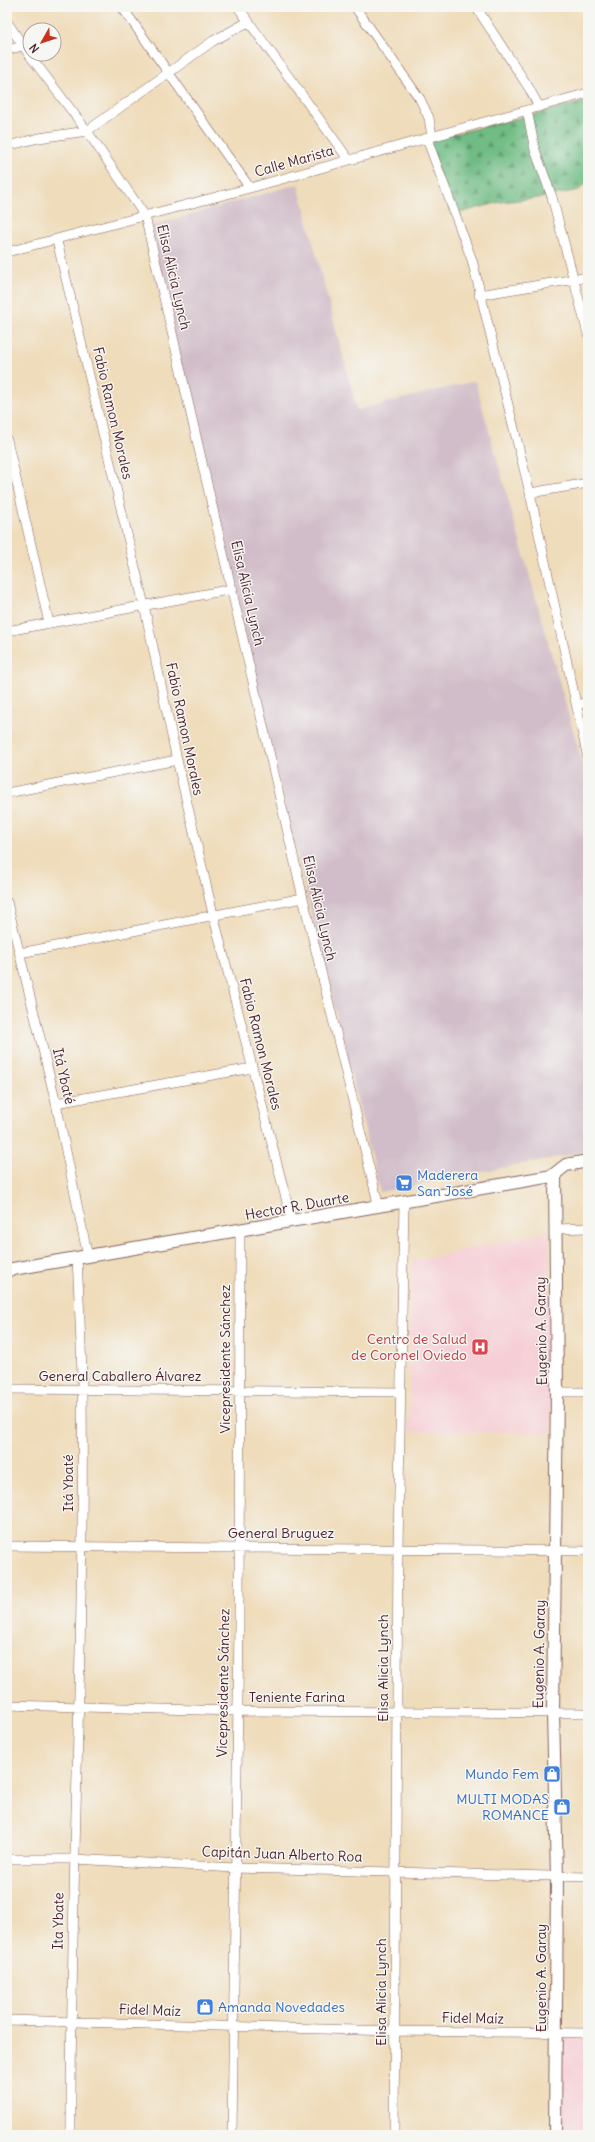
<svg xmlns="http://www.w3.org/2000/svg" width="595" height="2142" font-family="Delius,sans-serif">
<defs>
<pattern id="forest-firs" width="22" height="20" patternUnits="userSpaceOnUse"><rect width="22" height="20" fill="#70bc84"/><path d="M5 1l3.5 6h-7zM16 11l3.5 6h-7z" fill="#5e986c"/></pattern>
</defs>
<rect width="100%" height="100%" fill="#f6f6f2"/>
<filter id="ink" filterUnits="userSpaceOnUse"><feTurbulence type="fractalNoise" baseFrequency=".025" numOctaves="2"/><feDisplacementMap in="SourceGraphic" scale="8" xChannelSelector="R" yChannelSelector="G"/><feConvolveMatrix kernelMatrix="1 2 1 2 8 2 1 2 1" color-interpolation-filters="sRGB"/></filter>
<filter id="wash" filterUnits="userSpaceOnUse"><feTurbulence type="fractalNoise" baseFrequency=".012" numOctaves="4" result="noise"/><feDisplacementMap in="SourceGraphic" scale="16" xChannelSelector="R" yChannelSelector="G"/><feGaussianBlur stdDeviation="0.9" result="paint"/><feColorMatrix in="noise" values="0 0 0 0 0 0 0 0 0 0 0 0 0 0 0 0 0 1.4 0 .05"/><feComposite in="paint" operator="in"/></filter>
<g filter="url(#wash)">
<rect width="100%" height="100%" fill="#efdcba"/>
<!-- built -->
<path fill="#f6cfd6" d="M 549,1231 L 551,1433 L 409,1431 L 412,1262 Z
M 564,2039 L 588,2039 L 588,2135 L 560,2135 L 561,2042 Z"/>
<!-- industrial -->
<path fill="#d1bdc9" d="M 298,184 L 357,410 L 475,381 L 588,784 L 588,1151 L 380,1192 L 144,228 Z"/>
<!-- forest -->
<path fill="url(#forest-firs)" stroke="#5d6e58" d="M 588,101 L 588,181 L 579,190 L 539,198 L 500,202 L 452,215 L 429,140 Z"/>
</g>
<g filter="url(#ink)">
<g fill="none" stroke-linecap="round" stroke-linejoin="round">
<!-- street casing -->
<g stroke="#84615d" stroke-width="10">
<path id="street" d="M 122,7 L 250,188
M 238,7 L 349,160
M 355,7 L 420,99 L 429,118 L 432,137
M 476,7 L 529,88 L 539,107
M 7,22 L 28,53 L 87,131 L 145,216 L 303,898 L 379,1207
M 7,50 L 23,46
M 527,110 L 535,150 L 552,197 L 588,334
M 427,139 L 472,260 L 530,493 L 588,758
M 7,146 L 39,138 L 87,131 L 213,41 L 248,22
M 57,241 L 144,605 L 177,760 L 213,914 L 292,1222
M 7,252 L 250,188 L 588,93
M 479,295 L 588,277
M 7,440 L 49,623
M 530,493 L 588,483
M 7,631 L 233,589
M 576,705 L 588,702
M 7,793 L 177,760
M 7,902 L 56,1103 L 88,1257
M 20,953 L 303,898
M 56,1103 L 252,1068
M 555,1229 L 588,1228
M 7,1389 L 401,1392
M 557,1392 L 588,1392
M 7,1546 L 588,1551
M 7,1705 L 237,1711 L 588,1713
M 7,1859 L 74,1859 L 235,1868 L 588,1877
M 7,2020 L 394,2031 L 588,2033
M 71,2135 C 70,1887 85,1639 82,1391 C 82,1347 79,1302 77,1258
M 232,2135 L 239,1625 L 240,1231
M 394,2135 L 398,1548 L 404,1201"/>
</g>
<!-- secondary casing -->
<g stroke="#84615d" stroke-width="14">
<path id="secondary" d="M 7,1270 L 552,1176 L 566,1165 L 588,1161
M 555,2135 L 557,1877 L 553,1713 L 557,1392 L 555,1174"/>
</g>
<!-- street -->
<use href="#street" stroke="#fff" stroke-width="9"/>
<!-- secondary -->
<use href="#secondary" stroke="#fff" stroke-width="12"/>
</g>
</g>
<!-- icons -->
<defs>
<g id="supermarket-square" transform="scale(0.9)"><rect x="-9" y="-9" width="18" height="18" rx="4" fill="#3f7fe0" stroke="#f6f6f2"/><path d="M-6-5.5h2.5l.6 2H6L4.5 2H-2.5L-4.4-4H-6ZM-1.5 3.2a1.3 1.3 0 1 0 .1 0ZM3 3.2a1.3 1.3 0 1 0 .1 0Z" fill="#fff"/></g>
<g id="hospital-square" transform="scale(0.9)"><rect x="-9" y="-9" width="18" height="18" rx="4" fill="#e0444e" stroke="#f6f6f2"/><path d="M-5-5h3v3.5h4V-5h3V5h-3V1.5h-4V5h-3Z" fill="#fff"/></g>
<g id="shop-square" transform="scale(0.9)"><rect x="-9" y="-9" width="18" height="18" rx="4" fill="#3f7fe0" stroke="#f6f6f2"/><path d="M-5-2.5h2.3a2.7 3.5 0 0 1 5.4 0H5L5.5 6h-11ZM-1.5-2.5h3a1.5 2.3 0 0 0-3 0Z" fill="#fff"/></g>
</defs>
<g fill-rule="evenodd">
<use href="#supermarket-square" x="404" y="1183"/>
<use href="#hospital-square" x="480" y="1347"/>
<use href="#shop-square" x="552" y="1774"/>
<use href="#shop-square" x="562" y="1807"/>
<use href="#shop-square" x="205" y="2007"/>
</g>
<g text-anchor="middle" stroke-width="3" stroke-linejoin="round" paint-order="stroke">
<!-- street labels -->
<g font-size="14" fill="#4a1f2b" stroke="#f6f6f2">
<text transform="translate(294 161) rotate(-16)" y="5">Calle Marista</text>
<text transform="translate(174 277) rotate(77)" y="5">Elisa Alicia Lynch</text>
<text transform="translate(113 413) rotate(77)" y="5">Fabio Ramon Morales</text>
<text transform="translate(248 593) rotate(77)" y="5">Elisa Alicia Lynch</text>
<text transform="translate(185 729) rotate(78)" y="5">Fabio Ramon Morales</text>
<text transform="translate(320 908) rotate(77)" y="5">Elisa Alicia Lynch</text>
<text transform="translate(261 1044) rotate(76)" y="5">Fabio Ramon Morales</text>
<text transform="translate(64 1076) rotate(77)" y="5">Itá Ybaté</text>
<text transform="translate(297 1206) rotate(-10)" y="5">Hector R. Duarte</text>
<text transform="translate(541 1331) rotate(-91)" y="5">Eugenio A. Garay</text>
<text transform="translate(225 1359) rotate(-90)" y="5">Vicepresidente Sánchez</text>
<text x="120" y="1381">General Caballero Álvarez</text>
<text transform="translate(68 1483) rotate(-90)" y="5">Itá Ybaté</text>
<text x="281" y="1538">General Bruguez</text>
<text transform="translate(539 1654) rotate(-89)" y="5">Eugenio A. Garay</text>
<text transform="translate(383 1668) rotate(-90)" y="5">Elisa Alicia Lynch</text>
<text transform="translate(223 1683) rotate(-89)" y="5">Vicepresidente Sánchez</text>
<text x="297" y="1702">Teniente Farina</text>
<text transform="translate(282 1854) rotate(2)" y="5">Capitán Juan Alberto Roa</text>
<text transform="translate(58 1921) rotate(-89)" y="5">Ita Ybate</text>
<text transform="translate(541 1978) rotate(-90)" y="5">Eugenio A. Garay</text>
<text transform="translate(381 1992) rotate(-90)" y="5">Elisa Alicia Lynch</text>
<text transform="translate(150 2010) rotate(2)" y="5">Fidel Maíz</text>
<text transform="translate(473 2018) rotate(1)" y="5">Fidel Maíz</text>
</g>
<!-- shop labels -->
<g font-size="14" fill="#366cbe" stroke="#f6f6f2" text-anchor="start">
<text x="417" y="1180">Maderera<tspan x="417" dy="16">San José</tspan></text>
<text x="539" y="1779" text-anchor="end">Mundo Fem</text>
<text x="549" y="1804" text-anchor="end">MULTI MODAS<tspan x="549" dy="16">ROMANCE</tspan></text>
<text x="218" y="2012">Amanda Novedades</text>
</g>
<!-- health labels -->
<g font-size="14" fill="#be3a42" stroke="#f6f6f2" text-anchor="end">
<text x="467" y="1344">Centro de Salud<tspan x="467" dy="16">de Coronel Oviedo</tspan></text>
</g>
</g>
<!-- margin -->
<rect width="595" height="2142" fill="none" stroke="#f6f6f2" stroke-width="24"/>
<!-- north arrow -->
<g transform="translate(42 42) rotate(231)"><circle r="19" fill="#f6f6f2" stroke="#b1a0a2"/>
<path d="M0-3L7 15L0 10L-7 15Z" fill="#c8321e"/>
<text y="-6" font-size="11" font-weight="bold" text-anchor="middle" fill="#4a1f2b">N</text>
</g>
</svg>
